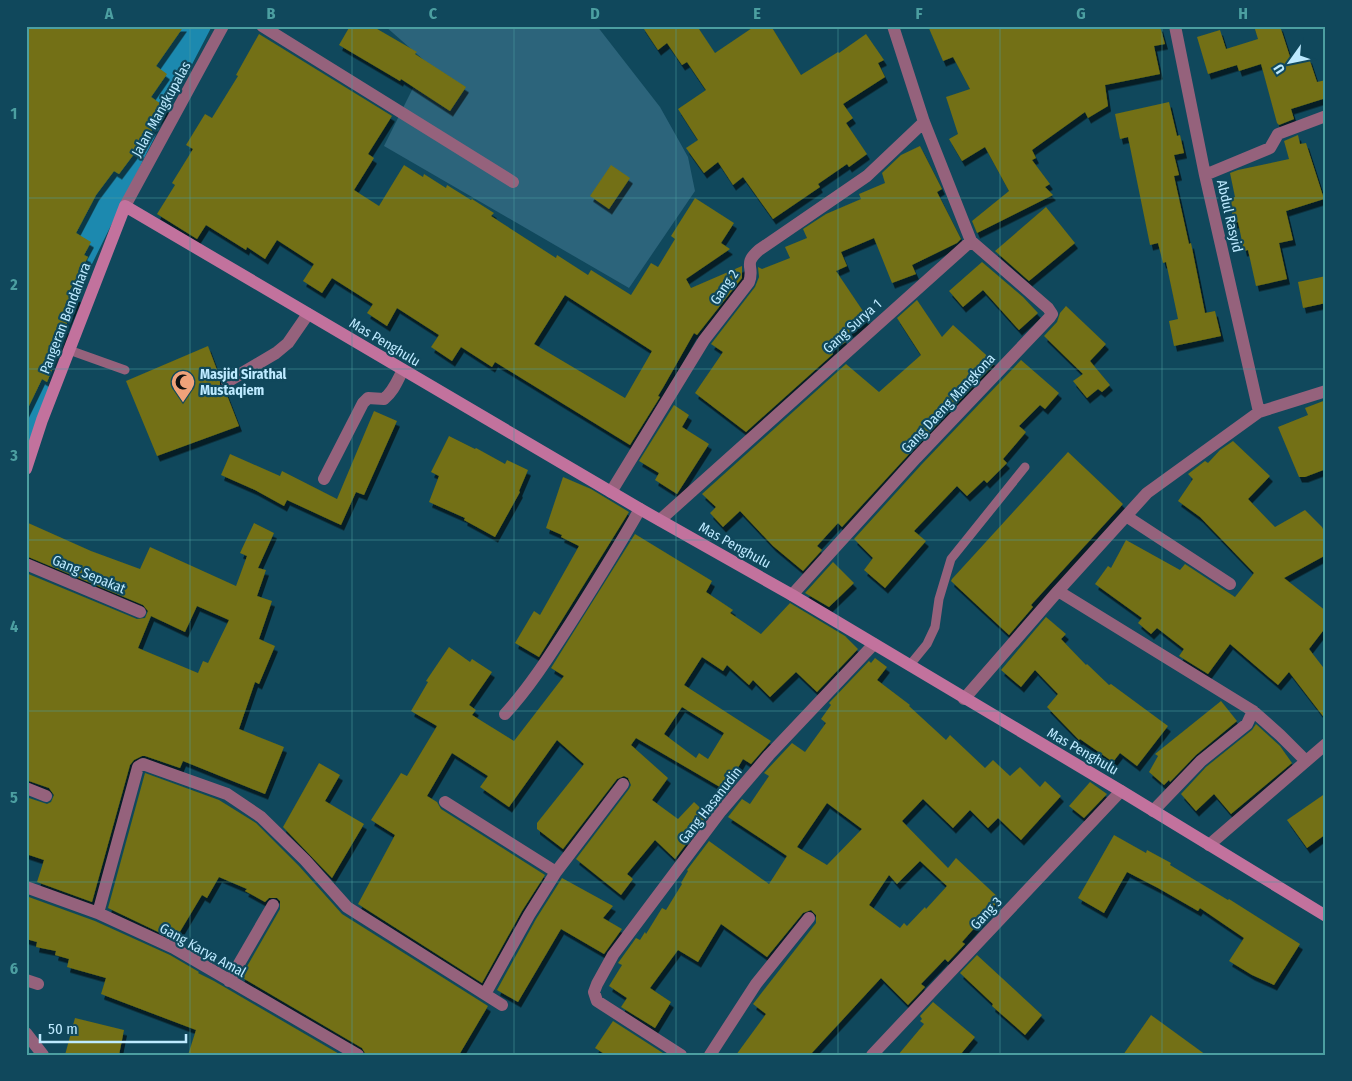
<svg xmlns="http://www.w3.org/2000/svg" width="1352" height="1081" font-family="'Fira Sans Condensed',sans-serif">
<defs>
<filter id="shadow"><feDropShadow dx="3" dy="5.5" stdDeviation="0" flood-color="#0009"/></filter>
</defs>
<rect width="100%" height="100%" fill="#10485c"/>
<!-- green -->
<path fill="#2c647b" d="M 385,26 L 597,26 L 660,107 L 688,157 L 695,191 L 629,288 L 384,146 L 426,62 Z"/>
<!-- water -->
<path fill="#1c89af" d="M 26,26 L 212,26 L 162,122 L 90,268 L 26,458 Z"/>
<!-- building -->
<path fill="#737013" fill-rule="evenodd" filter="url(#shadow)" d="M 26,26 L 184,26 L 156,66 L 167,74 L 151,97 L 167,108 L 154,125 L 155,126 L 119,174 L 114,171 L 96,195 L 76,233 L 91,242 L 84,255 L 88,257 L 68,293 L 78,297 L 65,328 L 67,329 L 52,370 L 47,382 L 42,379 L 26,412 Z
M 350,26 L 372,26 L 417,52 L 415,54 L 466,87 L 450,111 L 401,79 L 400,81 L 339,45 Z
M 642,26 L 697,26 L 715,53 L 755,26 L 771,26 L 801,75 L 838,52 L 839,53 L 866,34 L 884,60 L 878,63 L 885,77 L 843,104 L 853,118 L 846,123 L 867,154 L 849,167 L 847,164 L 818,184 L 820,187 L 773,219 L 743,177 L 733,185 L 718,162 L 704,173 L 686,148 L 698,140 L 678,109 L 706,90 L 687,62 L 682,65 L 667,43 L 658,50 Z
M 928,26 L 1160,26 L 1165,44 L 1154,46 L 1160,74 L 1105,85 L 1108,106 L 1088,118 L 1085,112 L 1032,150 L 1036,158 L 1032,160 L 1050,184 L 1045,187 L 1053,195 L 977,233 L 972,221 L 1009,191 L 985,147 L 962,161 L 949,139 L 958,134 L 946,97 L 970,89 L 953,57 L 943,61 Z
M 1254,26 L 1280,26 L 1292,63 L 1309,58 L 1317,82 L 1326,80 L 1326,98 L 1291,109 L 1294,119 L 1279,125 L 1277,123 L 1261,64 L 1239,71 L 1237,65 L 1208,74 L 1197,37 L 1220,30 L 1226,49 L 1258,39 Z
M 259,34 L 392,116 L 368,154 L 374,158 L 354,190 L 379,206 L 404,165 L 423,177 L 424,174 L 446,188 L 447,185 L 471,200 L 472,199 L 494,213 L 491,216 L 556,258 L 557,255 L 588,275 L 591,270 L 631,295 L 651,263 L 658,267 L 675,239 L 671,236 L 695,198 L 734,223 L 721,243 L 730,249 L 686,279 L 691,288 L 742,266 L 742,278 L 697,335 L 694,333 L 664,386 L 658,396 L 660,397 L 630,445 L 495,362 L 492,367 L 461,347 L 452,361 L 431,347 L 439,335 L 397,308 L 387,326 L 367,313 L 373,304 L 332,278 L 322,293 L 303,281 L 314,264 L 277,240 L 265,259 L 247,247 L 246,250 L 206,225 L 197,239 L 157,214 L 175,185 L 172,183 L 193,149 L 186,145 L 205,114 L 212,118 L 238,76 L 236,75 ZM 565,295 L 652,351 L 625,398 L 534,344 Z
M 1169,102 L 1177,136 L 1180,135 L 1184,153 L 1174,155 L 1179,175 L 1174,176 L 1189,244 L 1191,243 L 1205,313 L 1215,311 L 1221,336 L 1174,346 L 1169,321 L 1178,319 L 1166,262 L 1163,263 L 1158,243 L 1150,245 L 1128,137 L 1120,139 L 1115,114 Z
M 1298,135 L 1300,144 L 1306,143 L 1324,199 L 1286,211 L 1293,240 L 1279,243 L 1287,279 L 1256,286 L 1248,250 L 1244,251 L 1238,222 L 1234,223 L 1229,198 L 1235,197 L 1230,173 L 1238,170 L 1289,159 L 1284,141 Z
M 920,146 L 942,189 L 937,192 L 961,239 L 957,243 L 912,265 L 916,274 L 892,283 L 874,238 L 841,252 L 847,266 L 836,271 L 869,320 L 843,337 L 846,342 L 831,351 L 833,354 L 746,432 L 695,393 L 723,352 L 711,344 L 755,287 L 759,277 L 758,267 L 762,269 L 790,258 L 785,247 L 807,238 L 803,229 L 826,214 L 861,199 L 859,194 L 885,183 L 882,173 L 901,155 Z
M 611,165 L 630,178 L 609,209 L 590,196 Z
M 1046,207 L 1075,243 L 1029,281 L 995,251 Z
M 982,262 L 1023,297 L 1038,313 L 1019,330 L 983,290 L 963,307 L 949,291 Z
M 1326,276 L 1326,303 L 1303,308 L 1298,282 Z
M 917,300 L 942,337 L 953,325 L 995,363 L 910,453 L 842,527 L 838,523 L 817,546 L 822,550 L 803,571 L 773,546 L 740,511 L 723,527 L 710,513 L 716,507 L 702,494 L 846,364 L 879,392 L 921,355 L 897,318 Z
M 1066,306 L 1106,344 L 1090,361 L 1110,385 L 1102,392 L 1098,389 L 1087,398 L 1073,381 L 1083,374 L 1044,336 L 1057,322 L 1060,313 Z
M 208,346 L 220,378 L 220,386 L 225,390 L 239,426 L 157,456 L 126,381 Z
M 1021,360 L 1059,393 L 1045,409 L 1040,405 L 1019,426 L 1026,432 L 1003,459 L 1007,463 L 987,483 L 984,480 L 967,496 L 957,486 L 914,531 L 926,541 L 885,588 L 864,570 L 873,558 L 854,539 L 922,464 Z
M 1326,400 L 1326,469 L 1305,477 L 1299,477 L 1278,427 L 1308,415 L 1305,408 Z
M 674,405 L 689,415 L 682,427 L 709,444 L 677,494 L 655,480 L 659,473 L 639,461 Z
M 374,411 L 397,421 L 364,495 L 356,492 L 341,525 L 287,500 L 284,506 L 255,490 L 221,475 L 230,454 L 280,476 L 282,471 L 337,499 Z
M 449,436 L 475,449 L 476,448 L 505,464 L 507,460 L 528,470 L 519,491 L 520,492 L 495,537 L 464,520 L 465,518 L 429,502 L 439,476 L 431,472 Z
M 1233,441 L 1270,476 L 1248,499 L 1275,527 L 1305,510 L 1322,527 L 1326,535 L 1326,555 L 1284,578 L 1326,611 L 1326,627 L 1309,649 L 1326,671 L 1326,720 L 1289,672 L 1278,685 L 1230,644 L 1208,674 L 1179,656 L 1184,649 L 1157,628 L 1151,634 L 1138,623 L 1142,618 L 1095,584 L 1108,566 L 1111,568 L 1126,540 L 1180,570 L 1185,564 L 1235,597 L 1254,573 L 1200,517 L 1178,501 L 1193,479 L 1188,474 L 1205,461 L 1208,463 L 1220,450 Z
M 1068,452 L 1123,504 L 1031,605 L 1033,607 L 1009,635 L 951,581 L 952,579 Z
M 563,477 L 591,489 L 629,512 L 539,657 L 515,643 L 534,611 L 540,615 L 579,546 L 561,537 L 562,535 L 546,528 Z
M 26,522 L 91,551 L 140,569 L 150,547 L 236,586 L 247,556 L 240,553 L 254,523 L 274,533 L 258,568 L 266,570 L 257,596 L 272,601 L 259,639 L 275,646 L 259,684 L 255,682 L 239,729 L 284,747 L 265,794 L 183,761 L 180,768 L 145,756 L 142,756 L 134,760 L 130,765 L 92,902 L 37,882 L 44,860 L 26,854 L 26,797 L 47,804 L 51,802 L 54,795 L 49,788 L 26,780 L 26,573 L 137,619 L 145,618 L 148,611 L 143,605 L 26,556 ZM 197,606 L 229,620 L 208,663 L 203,661 L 198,673 L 138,648 L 151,616 L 185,632 Z
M 635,534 L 712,581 L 706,592 L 733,610 L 730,613 L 761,634 L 790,603 L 845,636 L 858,649 L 817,692 L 796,672 L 770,697 L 753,680 L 749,685 L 727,665 L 723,671 L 702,657 L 684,685 L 771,741 L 751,764 L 743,759 L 725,790 L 636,738 L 631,745 L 668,778 L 652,800 L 678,819 L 694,802 L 708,815 L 675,859 L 655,840 L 627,874 L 633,879 L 621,895 L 576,859 L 629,789 L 631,785 L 628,778 L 624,776 L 617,779 L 563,849 L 537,829 L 537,823 L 584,764 L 557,740 L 509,807 L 480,787 L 488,776 L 452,753 L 427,796 L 437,802 L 441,809 L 545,875 L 522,911 L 482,983 L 358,904 L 395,835 L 371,820 L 401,773 L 407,776 L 437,726 L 411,711 L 428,682 L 426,681 L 449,647 L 470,662 L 472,659 L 492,672 L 469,705 L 476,710 L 472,715 L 514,741 L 564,676 L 551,668 ZM 682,707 L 724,733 L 708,759 L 699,753 L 696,758 L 664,734 Z
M 833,562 L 854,583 L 829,607 L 805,593 Z
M 1046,617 L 1066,634 L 1061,639 L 1086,665 L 1087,664 L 1109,685 L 1111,684 L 1168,726 L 1137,766 L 1120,753 L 1113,762 L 1080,739 L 1079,740 L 1047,707 L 1058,694 L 1035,670 L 1021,687 L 1001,670 Z
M 875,658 L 887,667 L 877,680 L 910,705 L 909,706 L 946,740 L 950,735 L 985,768 L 993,760 L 1010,776 L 1020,767 L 1040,787 L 1045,781 L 1061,796 L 1021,840 L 998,818 L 988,828 L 970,810 L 953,828 L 923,799 L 902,821 L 948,868 L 956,858 L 1000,899 L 962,942 L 965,944 L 948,962 L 945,959 L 921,984 L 925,987 L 908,1005 L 881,978 L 810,1055 L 736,1055 L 766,1014 L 753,1004 L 816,923 L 816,915 L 811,910 L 803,913 L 767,957 L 721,924 L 698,962 L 678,950 L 650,988 L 671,1002 L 655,1028 L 621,1007 L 627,998 L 609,986 L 622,965 L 618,963 L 636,938 L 640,940 L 645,932 L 646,934 L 662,908 L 666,910 L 682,884 L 681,883 L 688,871 L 687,870 L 709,841 L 769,884 L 787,856 L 728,817 L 742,799 L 750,804 L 769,776 L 764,773 L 792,743 L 805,752 L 826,723 L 821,719 L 831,705 L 829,703 L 869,661 L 871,663 ZM 827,803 L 862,829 L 827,865 L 797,847 ZM 920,861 L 947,886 L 926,909 L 925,907 L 907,926 L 904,923 L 900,928 L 869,905 L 889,875 L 897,884 Z
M 1221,701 L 1237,721 L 1196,755 L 1170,782 L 1169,780 L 1164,785 L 1149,772 L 1158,756 L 1155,754 Z
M 1256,724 L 1280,746 L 1292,763 L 1231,814 L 1214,794 L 1196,811 L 1181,794 L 1206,767 L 1252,730 Z
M 319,763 L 340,775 L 325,801 L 364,824 L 332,878 L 283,827 Z
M 145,773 L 219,800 L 256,823 L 299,866 L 342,914 L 488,1006 L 459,1055 L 366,1055 L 362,1048 L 241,977 L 280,909 L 280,901 L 277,898 L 269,898 L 265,902 L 245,891 L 247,889 L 219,877 L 207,898 L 202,895 L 175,940 L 108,908 Z
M 1090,782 L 1107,794 L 1084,818 L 1069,806 Z
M 1326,793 L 1326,834 L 1307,848 L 1287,820 Z
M 1114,835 L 1146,853 L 1147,850 L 1171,863 L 1170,865 L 1228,900 L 1229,899 L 1300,944 L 1274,985 L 1252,975 L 1229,961 L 1244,938 L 1200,908 L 1198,911 L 1158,888 L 1127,872 L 1104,913 L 1078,898 Z
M 562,878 L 613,906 L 603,918 L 622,929 L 604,954 L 561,929 L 518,1002 L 497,990 L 536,919 Z
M 26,896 L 95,921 L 170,955 L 199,972 L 198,973 L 214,981 L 341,1055 L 188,1055 L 196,1030 L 101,994 L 106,978 L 67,967 L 69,959 L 55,955 L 56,951 L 36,947 L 37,942 L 26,939 Z
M 977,955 L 1042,1015 L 1025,1035 L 992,1006 L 993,1004 L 960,973 Z
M 933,1002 L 975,1037 L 960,1055 L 898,1055 L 924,1024 L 920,1021 L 922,1019 L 920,1016 Z
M 1151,1015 L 1206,1055 L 1123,1055 Z
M 75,1018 L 124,1030 L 119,1055 L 65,1055 Z
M 613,1021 L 666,1055 L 606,1055 L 595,1048 Z"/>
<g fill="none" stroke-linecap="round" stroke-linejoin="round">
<!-- lane -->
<path stroke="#95627c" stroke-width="9" d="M 69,350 L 125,370
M 909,666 L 927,644 L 935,627 L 939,599 L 951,559 L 1025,467"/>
<!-- street -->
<path stroke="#95627c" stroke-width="12" d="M 262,26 L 513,182
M 1175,26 L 1205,175 L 1259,412
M 1205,175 L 1270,148 L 1278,134 L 1326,116
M 125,206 L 223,26
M 227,382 L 276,353 L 288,343 L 308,314
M 324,479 L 363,403 L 368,398 L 384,399 C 394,391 397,381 403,370
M 611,492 L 704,340 L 749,282 C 755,266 742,265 759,250 L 867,176 L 924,122
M 1126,516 L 1230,584
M 660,520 L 971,241 L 924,122 L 893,26
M 26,564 L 140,612
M 1058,591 L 1147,493 L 1259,412 L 1326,391
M 792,595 L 916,458 L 1050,317 L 1052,314 L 1048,308 L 971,241
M 964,699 L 1058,591 L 1253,711 L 1280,735 L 1306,761
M 505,714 C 530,687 550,655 570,624 C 594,586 618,548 640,509
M 26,788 L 46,796
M 445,802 L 556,872
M 1153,811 L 1201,761 L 1247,724 L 1253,711
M 1209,845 L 1326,744
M 26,887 L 98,913 L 174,948 L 358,1055
M 98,913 L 138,767 L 143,764 L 227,794 L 261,817 L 305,860 L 347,907 L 502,1005
M 26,980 L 38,984
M 229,981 L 273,905
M 485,994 L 529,915 L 556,872 L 623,784
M 26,1033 L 43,1055
M 681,1055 L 597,1001 L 594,992 L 597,984 L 613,955 L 721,811 L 769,755 L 874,644
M 710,1055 L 756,984 L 809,918
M 872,1055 L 1121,791"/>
<!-- secondary -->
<path stroke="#c2729d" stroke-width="12" d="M 26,469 L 42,420 L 125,206 L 640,509 L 792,595 L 1121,791 L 1326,916"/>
</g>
<!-- grid -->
<path fill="none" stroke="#4c9fa1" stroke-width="1" stroke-opacity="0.55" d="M 190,26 L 190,1055M 352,26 L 352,1055M 514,26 L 514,1055M 676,26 L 676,1055M 838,26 L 838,1055M 1000,26 L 1000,1055M 1162,26 L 1162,1055M 26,198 L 1326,198M 26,369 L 1326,369M 26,540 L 1326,540M 26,711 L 1326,711M 26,882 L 1326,882"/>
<!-- icons -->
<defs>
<g id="mosque-pin" transform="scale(1.25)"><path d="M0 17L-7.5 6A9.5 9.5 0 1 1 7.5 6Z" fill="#f0a27a" stroke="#10485c"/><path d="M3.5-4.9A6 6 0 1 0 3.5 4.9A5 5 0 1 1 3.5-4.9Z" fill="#111"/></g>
</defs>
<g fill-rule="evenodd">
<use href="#mosque-pin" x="183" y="382"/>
</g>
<g text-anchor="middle" stroke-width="4.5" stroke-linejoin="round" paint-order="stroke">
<!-- street labels -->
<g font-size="14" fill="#bdeaff" stroke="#10485c">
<text transform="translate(161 109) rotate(-61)" y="5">Jalan Mangkupalas</text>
<text transform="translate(1230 216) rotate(77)" y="5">Abdul Rasyid</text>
<text transform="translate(724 287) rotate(-56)" y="5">Gang 2</text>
<text transform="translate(65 318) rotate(-69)" y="5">Pangeran Bendahara</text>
<text transform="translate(852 326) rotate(-42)" y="5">Gang Surya 1</text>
<text transform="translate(385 342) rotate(31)" y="5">Mas Penghulu</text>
<text transform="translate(948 403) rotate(-47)" y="5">Gang Daeng Mangkona</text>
<text transform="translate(735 545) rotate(29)" y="5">Mas Penghulu</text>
<text transform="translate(89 574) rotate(23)" y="5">Gang Sepakat</text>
<text transform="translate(1083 751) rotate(30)" y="5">Mas Penghulu</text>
<text transform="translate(710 805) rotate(-52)" y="5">Gang Hasanudin</text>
<text transform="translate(986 913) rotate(-47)" y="5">Gang 3</text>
<text transform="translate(203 950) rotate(29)" y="5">Gang Karya Amal</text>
</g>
<!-- poi labels -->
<g font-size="14" font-weight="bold" fill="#bdeaff" stroke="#10485c" text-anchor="start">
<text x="200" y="379">Masjid Sirathal<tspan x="200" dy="16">Mustaqiem</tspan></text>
</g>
</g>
<!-- border -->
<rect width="1352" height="1081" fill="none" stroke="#10485c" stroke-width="55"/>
<!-- north arrow -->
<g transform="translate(1290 62) rotate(237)" stroke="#10485c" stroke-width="4" paint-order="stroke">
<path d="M0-4L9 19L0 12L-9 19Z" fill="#bdeaff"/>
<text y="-8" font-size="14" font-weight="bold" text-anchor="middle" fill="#bdeaff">U</text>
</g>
<!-- scale -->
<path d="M40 1034v8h146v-8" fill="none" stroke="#bdeaff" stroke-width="2.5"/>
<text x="48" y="1034" font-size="15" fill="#bdeaff" stroke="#10485c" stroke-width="4" paint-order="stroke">50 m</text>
<rect x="28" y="28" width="1296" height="1026" fill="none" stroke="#4c9fa1" stroke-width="2"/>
<g font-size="16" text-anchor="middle" font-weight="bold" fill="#4c9fa1">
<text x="109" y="19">A</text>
<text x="271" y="19">B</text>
<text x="433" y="19">C</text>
<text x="595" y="19">D</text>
<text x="757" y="19">E</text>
<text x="919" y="19">F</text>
<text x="1081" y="19">G</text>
<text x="1243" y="19">H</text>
<text x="14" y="119">1</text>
<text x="14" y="290">2</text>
<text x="14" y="461">3</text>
<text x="14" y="632">4</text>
<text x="14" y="803">5</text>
<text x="14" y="974">6</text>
</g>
</svg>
